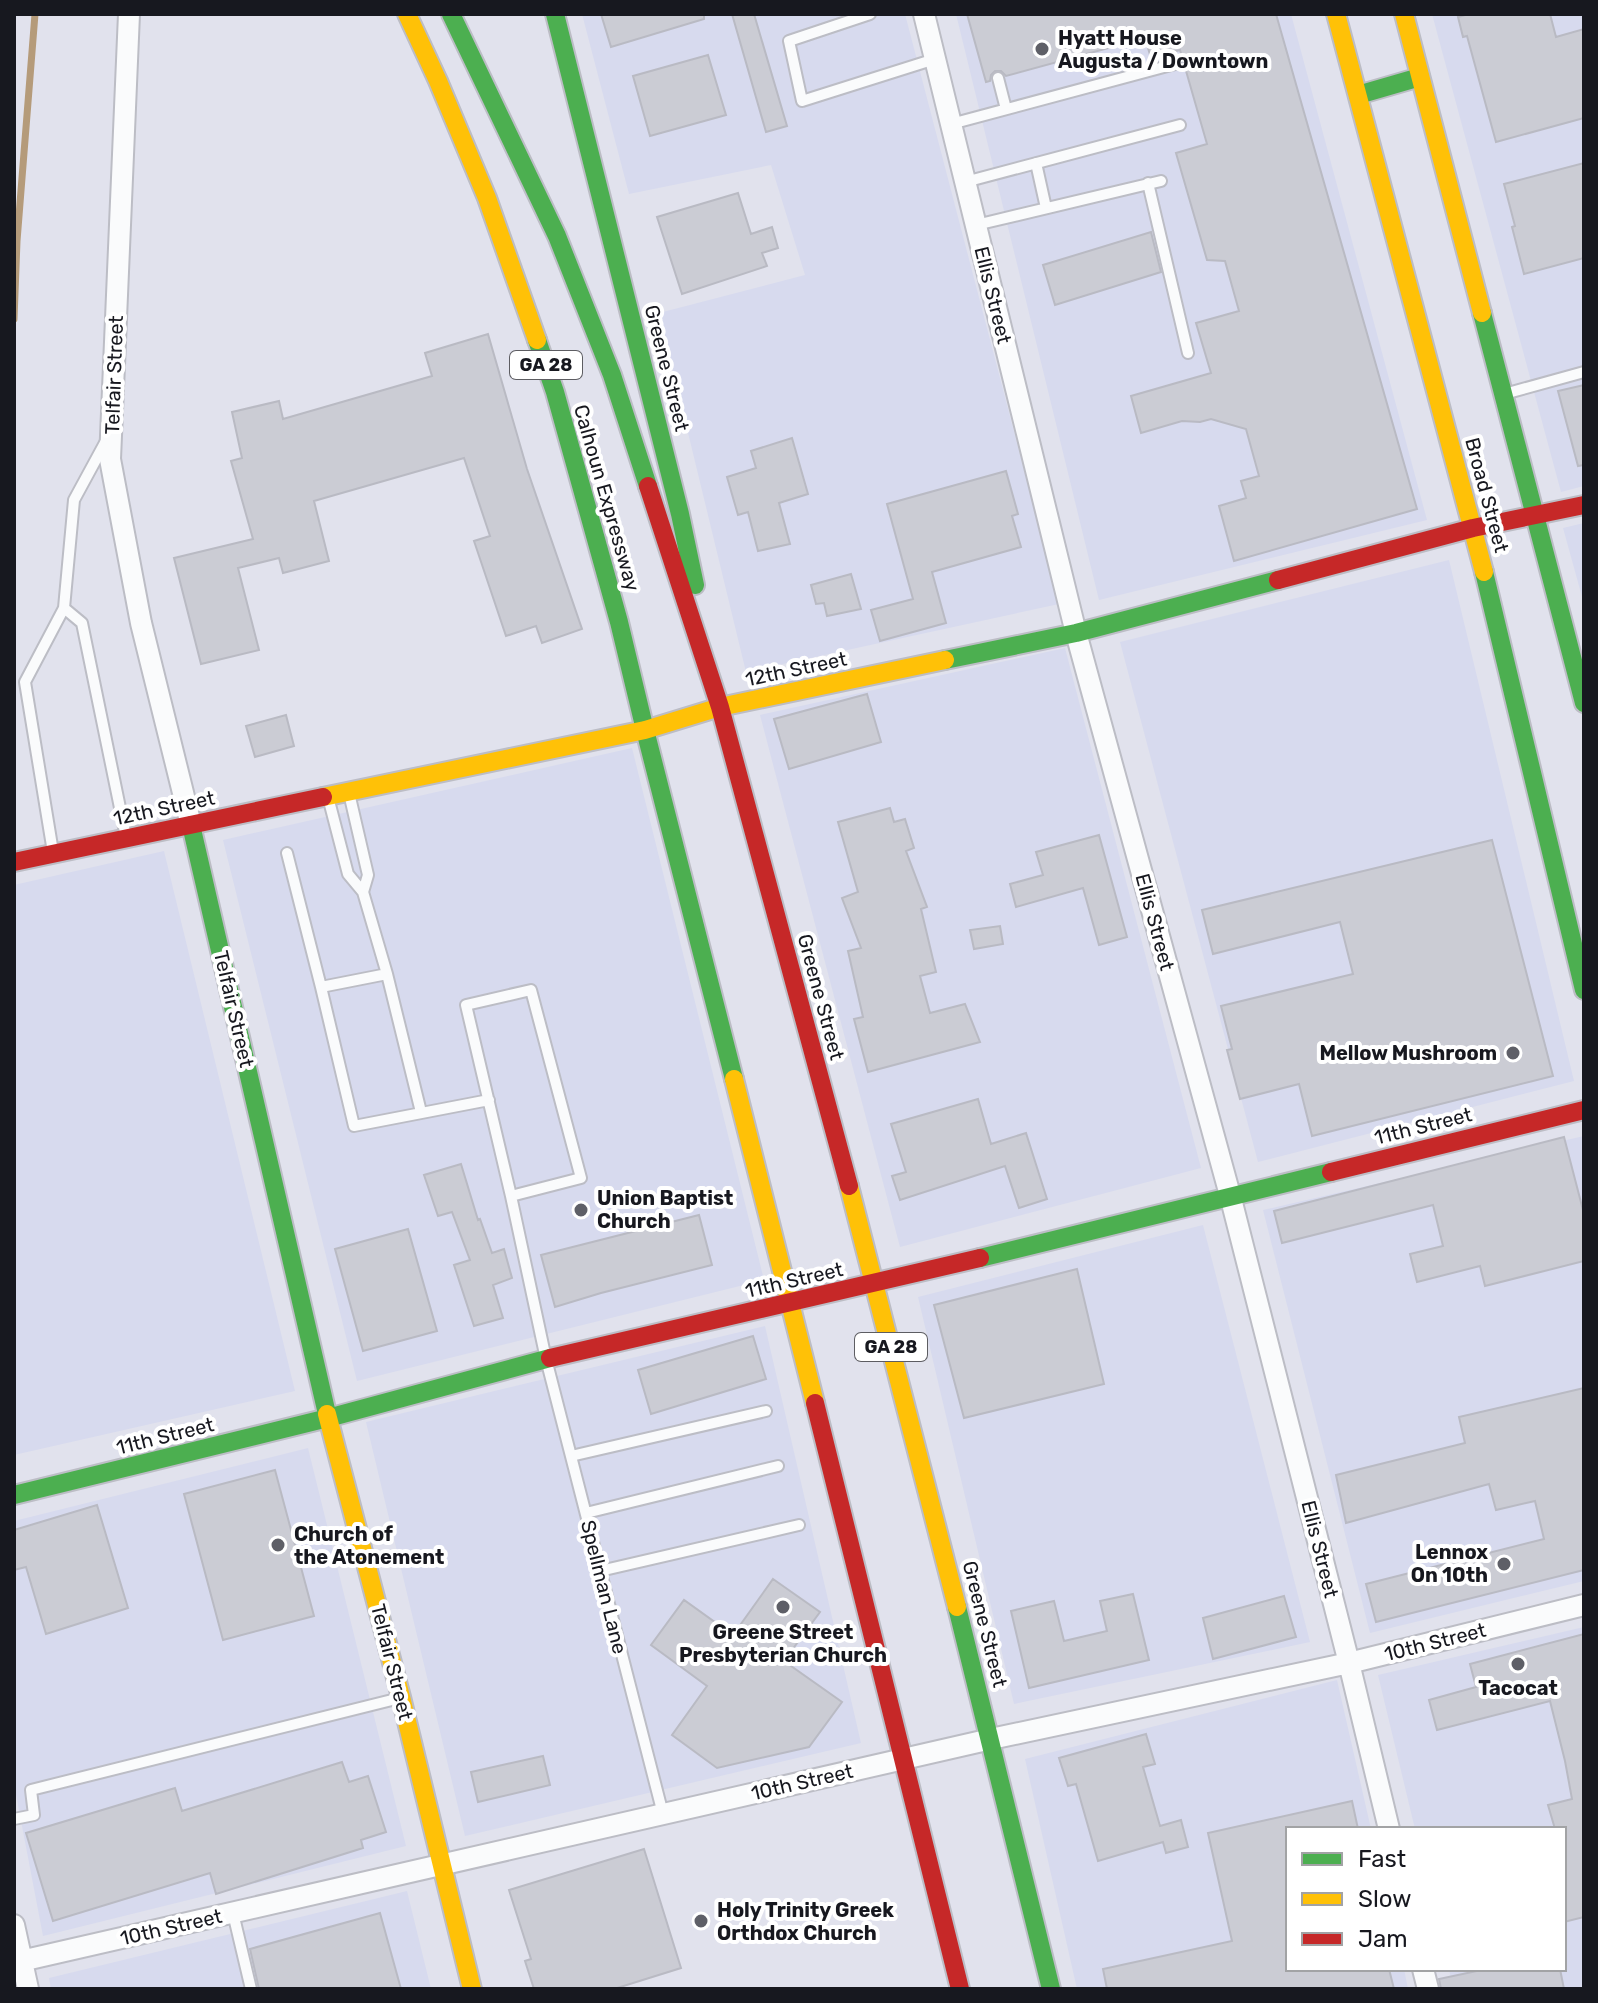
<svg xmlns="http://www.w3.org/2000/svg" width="1598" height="2003" font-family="Rubik,sans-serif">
<rect width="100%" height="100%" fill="#e1e2ed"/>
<!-- built -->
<path fill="#d7daee" d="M 582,14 L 905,14 L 1059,604 L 746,672 L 659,313 L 805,275 L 771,165 L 629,194 Z
M 956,14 L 1291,14 L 1427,520 L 1099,600 Z
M 1432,14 L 1584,14 L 1584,486 L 1561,492 Z
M 1584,523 L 1584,604 L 1563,528 Z
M 1449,560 L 1574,1081 L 1258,1162 L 1120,642 Z
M 1065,648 L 1201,1168 L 900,1247 L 760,715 Z
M 632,748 L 764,1280 L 357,1381 L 223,840 Z
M 164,851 L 295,1391 L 14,1455 L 14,885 Z
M 1584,1136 L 1584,1581 L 1370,1633 L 1263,1210 Z
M 1203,1225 L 1310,1642 L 1014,1704 L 918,1297 Z
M 765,1326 L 861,1743 L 465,1836 L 366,1422 Z
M 308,1448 L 406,1846 L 43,1936 L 14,1784 L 14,1521 Z
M 1584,1627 L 1584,1989 L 1453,1989 L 1449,1969 L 1564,1969 L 1564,1829 L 1415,1829 L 1378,1675 Z
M 1337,1680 L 1371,1829 L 1288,1829 L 1288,1969 L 1404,1969 L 1408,1989 L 1077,1989 L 1025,1759 Z
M 407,1891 L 431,1989 L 51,1989 L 49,1978 Z"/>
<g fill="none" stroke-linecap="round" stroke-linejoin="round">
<!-- stream -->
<path stroke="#b59b7a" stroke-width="7" d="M 14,319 L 17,241 L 35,14"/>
</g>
<!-- building -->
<path fill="#cbccd4" stroke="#b9bac3" stroke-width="2" d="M 601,14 L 704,14 L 704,19 L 611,47 Z
M 732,14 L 754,14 L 787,126 L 766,132 Z
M 967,14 L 1276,14 L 1417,509 L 1234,561 L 1219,506 L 1246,498 L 1241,481 L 1259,476 L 1246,429 L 1211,419 L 1200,422 L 1182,421 L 1141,433 L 1131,396 L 1211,373 L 1196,323 L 1239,311 L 1225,261 L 1207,260 L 1176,153 L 1207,144 L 1180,50 L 1151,58 L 1145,38 L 1006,76 L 1001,71 L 995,71 L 991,75 L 990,81 L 986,82 Z
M 1469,14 L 1550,14 L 1556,37 L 1584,29 L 1584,118 L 1496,142 L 1467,36 L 1463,37 L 1458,17 Z
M 708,55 L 726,115 L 650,136 L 633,76 Z
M 1584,163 L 1584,258 L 1524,274 L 1512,227 L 1515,226 L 1504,184 Z
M 738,193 L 751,234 L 772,227 L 778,248 L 762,253 L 767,266 L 682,294 L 657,217 Z
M 1151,232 L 1161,272 L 1055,305 L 1043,265 Z
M 488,334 L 527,469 L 582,629 L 542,643 L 536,626 L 506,636 L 474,541 L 490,536 L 464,458 L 314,501 L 329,561 L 283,573 L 279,558 L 238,568 L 259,650 L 201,664 L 174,558 L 253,539 L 231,461 L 242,458 L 232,412 L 279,401 L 283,419 L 432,376 L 425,353 Z
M 1584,385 L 1584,465 L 1578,466 L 1558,391 Z
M 792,438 L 808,494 L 779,503 L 790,544 L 758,551 L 748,512 L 738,515 L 727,477 L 756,468 L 751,451 Z
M 1006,471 L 1018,514 L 1012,516 L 1021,547 L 932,572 L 946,623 L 880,641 L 871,610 L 913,599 L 887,504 Z
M 851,574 L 861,609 L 827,616 L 824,603 L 816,604 L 811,585 Z
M 867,694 L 881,742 L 789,769 L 774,719 Z
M 286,715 L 294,746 L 255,757 L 246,726 Z
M 890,808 L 894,822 L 905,819 L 914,848 L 906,851 L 927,907 L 921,909 L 936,972 L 920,976 L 930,1013 L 965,1004 L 980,1042 L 868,1072 L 854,1019 L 863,1017 L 848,951 L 861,948 L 842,898 L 858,892 L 838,822 Z
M 1099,835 L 1127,937 L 1099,945 L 1083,888 L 1016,907 L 1010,884 L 1043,875 L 1036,852 Z
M 1492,840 L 1553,1076 L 1312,1136 L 1299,1084 L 1240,1099 L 1227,1050 L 1232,1049 L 1221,1006 L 1353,974 L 1340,922 L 1213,954 L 1202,910 Z
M 1000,926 L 1003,944 L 974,949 L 970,930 Z
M 978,1099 L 991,1144 L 1026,1133 L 1047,1199 L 1019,1208 L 1005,1166 L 900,1200 L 892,1176 L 906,1172 L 891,1124 Z
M 1564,1137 L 1584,1214 L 1584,1261 L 1485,1286 L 1480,1266 L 1417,1282 L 1410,1254 L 1443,1246 L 1433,1205 L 1282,1243 L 1274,1211 Z
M 461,1164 L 478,1220 L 480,1219 L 492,1253 L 504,1249 L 512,1278 L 493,1285 L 503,1318 L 474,1326 L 454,1265 L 470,1260 L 452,1212 L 438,1216 L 424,1175 Z
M 699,1215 L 712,1265 L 601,1293 L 555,1307 L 541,1255 Z
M 408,1229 L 437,1331 L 363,1351 L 335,1249 Z
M 1077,1269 L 1104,1384 L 964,1418 L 934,1305 Z
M 753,1336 L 766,1379 L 651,1414 L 638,1370 Z
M 1584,1388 L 1584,1570 L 1376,1622 L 1366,1584 L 1544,1539 L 1535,1501 L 1496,1510 L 1489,1484 L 1346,1523 L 1336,1475 L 1465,1443 L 1459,1417 Z
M 275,1470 L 314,1616 L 223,1640 L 184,1494 Z
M 97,1505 L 128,1608 L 46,1634 L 26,1567 L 14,1570 L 14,1530 Z
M 773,1579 L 820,1612 L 784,1661 L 842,1702 L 809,1747 L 717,1768 L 672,1735 L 707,1686 L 651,1645 L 684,1600 L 733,1635 Z
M 1133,1594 L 1149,1660 L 1029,1688 L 1011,1611 L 1054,1601 L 1064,1641 L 1107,1631 L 1100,1601 Z
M 1284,1596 L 1296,1637 L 1213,1659 L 1203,1618 Z
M 1584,1634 L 1584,1917 L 1564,1922 L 1564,1829 L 1555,1829 L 1548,1805 L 1572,1799 L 1565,1761 L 1550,1701 L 1437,1730 L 1429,1700 L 1476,1687 L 1470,1664 Z
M 1146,1734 L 1155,1764 L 1143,1767 L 1160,1826 L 1181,1820 L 1188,1847 L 1166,1853 L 1163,1842 L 1098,1861 L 1076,1784 L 1068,1786 L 1059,1758 Z
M 543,1756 L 550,1785 L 478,1802 L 471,1772 Z
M 342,1762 L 349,1782 L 368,1776 L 386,1832 L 361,1840 L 363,1848 L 216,1894 L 210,1873 L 53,1921 L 26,1833 L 175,1788 L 182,1811 Z
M 1352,1801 L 1358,1829 L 1288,1829 L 1288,1969 L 1389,1969 L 1394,1989 L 1107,1989 L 1103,1969 L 1232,1941 L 1208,1833 Z
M 644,1849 L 681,1968 L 614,1989 L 534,1989 L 525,1961 L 531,1959 L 509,1890 Z
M 380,1913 L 401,1989 L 259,1989 L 250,1949 Z
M 1486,1969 L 1560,1969 L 1564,1989 L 1441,1989 L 1439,1979 Z"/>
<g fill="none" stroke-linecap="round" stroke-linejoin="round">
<!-- lane casing -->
<g stroke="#bcbdc5" stroke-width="14">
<path id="lane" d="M 870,14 L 789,41 L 802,101 L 935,59
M 998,78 L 1006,109
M 951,124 L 1175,64
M 1036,163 L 1046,208
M 965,182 L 1180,125
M 1148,183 L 1188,353
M 976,225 L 1161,181
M 1508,393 L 1584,372
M 64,608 L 82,623 L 126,837
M 349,793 L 368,875 L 363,892
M 328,797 L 348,874 L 363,892 L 387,974 L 421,1112
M 53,852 L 25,682 L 64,608 L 74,500 L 106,441
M 287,853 L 321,987 L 354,1126 L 489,1100
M 321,987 L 387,974
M 511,1196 L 581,1178 L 531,990 L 466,1005 L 511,1196 L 546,1359 L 663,1814
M 571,1456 L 766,1411
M 586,1513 L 778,1466
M 600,1571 L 799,1525
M 14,1819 L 34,1815 L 31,1790 L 400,1698
M 233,1913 L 251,1989"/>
</g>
<!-- street casing -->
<g stroke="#bcbdc5" stroke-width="24">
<path id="street" d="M 129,14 L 110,459 L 141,623 L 191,825
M 924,14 L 1076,633 L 1230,1195 L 1349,1663 L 1389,1829
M 14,1925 L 28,1989
M 21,1961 L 991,1739 L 1349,1663 L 1584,1605
M 1423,1969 L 1428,1989"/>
</g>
<!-- fast casing -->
<g stroke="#bcbdc5" stroke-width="22">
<path id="fast" d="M 451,14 L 557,236 L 612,375 L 648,486
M 555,14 L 680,514 L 695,585
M 1358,95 L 1420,77
M 1482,313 L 1584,703
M 537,340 L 555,392 L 619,622 L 645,730
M 1484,572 L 1584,990
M 945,660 L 1076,633 L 1278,580
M 645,730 L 734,1079
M 191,825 L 327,1414
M 980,1258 L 1331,1172
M 14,1495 L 328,1418 L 550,1358
M 957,1607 L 1051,1989"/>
</g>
<!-- slow casing -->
<g stroke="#bcbdc5" stroke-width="22">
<path id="slow" d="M 407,14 L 438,81 L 487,198 L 537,340
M 1336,14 L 1484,572
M 1404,14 L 1482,313
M 323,797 L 645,730 L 720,707 L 945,660
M 734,1079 L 815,1403
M 849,1186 L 957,1607
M 327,1414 L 401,1697 L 472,1989"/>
</g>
<!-- jam casing -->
<g stroke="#bcbdc5" stroke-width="22">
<path id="jam" d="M 648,486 L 720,707
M 1278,580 L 1473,528 L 1584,505
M 720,707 L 849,1186
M 14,862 L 323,797
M 1331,1172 L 1584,1110
M 550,1358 L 980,1258
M 815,1403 L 960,1989"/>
</g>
<!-- lane -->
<use href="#lane" stroke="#fafbfc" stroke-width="10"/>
<!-- street -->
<use href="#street" stroke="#fafbfc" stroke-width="20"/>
<!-- fast -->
<use href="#fast" stroke="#4caf50" stroke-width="18"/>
<!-- slow -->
<use href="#slow" stroke="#ffc107" stroke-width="18"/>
<!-- jam -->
<use href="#jam" stroke="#c62828" stroke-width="18"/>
</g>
<!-- markers -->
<g fill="#5e5f67" stroke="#fff" stroke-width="3">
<circle cx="1042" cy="49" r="8"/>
<circle cx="1513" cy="1053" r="8"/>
<circle cx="581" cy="1210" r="8"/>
<circle cx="278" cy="1545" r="8"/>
<circle cx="1504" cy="1564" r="8"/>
<circle cx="783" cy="1607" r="8"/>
<circle cx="1518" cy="1664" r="8"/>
<circle cx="701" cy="1921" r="8"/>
</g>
<g text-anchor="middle" stroke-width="8" stroke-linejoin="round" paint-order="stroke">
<!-- shield labels -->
<g fill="#fff" stroke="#5d5d62" stroke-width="2">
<rect x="510" y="351" width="72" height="28" rx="6"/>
<rect x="855" y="1333" width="72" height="28" rx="6"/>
</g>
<g font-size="18" font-weight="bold" fill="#17181f">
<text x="546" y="371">GA 28</text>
<text x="891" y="1353">GA 28</text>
</g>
<!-- poi labels -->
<g font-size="20" font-weight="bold" fill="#17181f" stroke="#fff" text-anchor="start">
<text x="1058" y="45">Hyatt House<tspan x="1058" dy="23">Augusta / Downtown</tspan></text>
<text x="1497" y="1060" text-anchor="end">Mellow Mushroom</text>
<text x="597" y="1205">Union Baptist<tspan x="597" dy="23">Church</tspan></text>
<text x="294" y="1541">Church of<tspan x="294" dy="23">the Atonement</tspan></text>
<text x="1488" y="1559" text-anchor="end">Lennox<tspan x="1488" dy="23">On 10th</tspan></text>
<text x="783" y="1639" text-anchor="middle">Greene Street<tspan x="783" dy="23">Presbyterian Church</tspan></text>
<text x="1518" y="1695" text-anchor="middle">Tacocat</text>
<text x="717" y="1917">Holy Trinity Greek<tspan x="717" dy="23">Orthdox Church</tspan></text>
</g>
<!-- street labels -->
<g font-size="20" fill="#17181f" stroke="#fff">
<text transform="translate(993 295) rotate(76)" y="7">Ellis Street</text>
<text transform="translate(667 368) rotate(76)" y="7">Greene Street</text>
<text transform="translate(114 375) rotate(-88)" y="7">Telfair Street</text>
<text transform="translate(1487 495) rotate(75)" y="7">Broad Street</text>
<text transform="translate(607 498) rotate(74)" y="7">Calhoun Expressway</text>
<text transform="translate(796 669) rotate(-12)" y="7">12th Street</text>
<text transform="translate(164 808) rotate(-12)" y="7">12th Street</text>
<text transform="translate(1155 922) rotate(75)" y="7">Ellis Street</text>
<text transform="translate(821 997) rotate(75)" y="7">Greene Street</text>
<text transform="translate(234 1009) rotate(77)" y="7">Telfair Street</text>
<text transform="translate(1423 1126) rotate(-14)" y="7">11th Street</text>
<text transform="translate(794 1280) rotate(-13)" y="7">11th Street</text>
<text transform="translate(165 1436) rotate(-14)" y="7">11th Street</text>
<text transform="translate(1320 1549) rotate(76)" y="7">Ellis Street</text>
<text transform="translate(604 1587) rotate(76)" y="7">Spellman Lane</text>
<text transform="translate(985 1624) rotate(76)" y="7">Greene Street</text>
<text transform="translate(1435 1642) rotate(-14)" y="7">10th Street</text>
<text transform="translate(392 1662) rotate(76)" y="7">Telfair Street</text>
<text transform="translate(802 1782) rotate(-13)" y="7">10th Street</text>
<text transform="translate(171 1927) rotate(-13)" y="7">10th Street</text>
</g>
</g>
<!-- border -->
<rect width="1598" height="2003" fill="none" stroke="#17181f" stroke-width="32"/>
<!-- legend -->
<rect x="1286" y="1827" width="280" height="144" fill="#ffffff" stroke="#a2a3a5" stroke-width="2"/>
<rect x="1302" y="1853" width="40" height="12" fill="#4caf50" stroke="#a2a3a5" stroke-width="2"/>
<text x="1358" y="1867" font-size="24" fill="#17181f">Fast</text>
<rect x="1302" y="1893" width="40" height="12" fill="#ffc107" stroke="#a2a3a5" stroke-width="2"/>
<text x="1358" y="1907" font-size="24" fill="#17181f">Slow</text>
<rect x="1302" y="1933" width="40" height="12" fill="#c62828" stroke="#a2a3a5" stroke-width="2"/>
<text x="1358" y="1947" font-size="24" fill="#17181f">Jam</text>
</svg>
